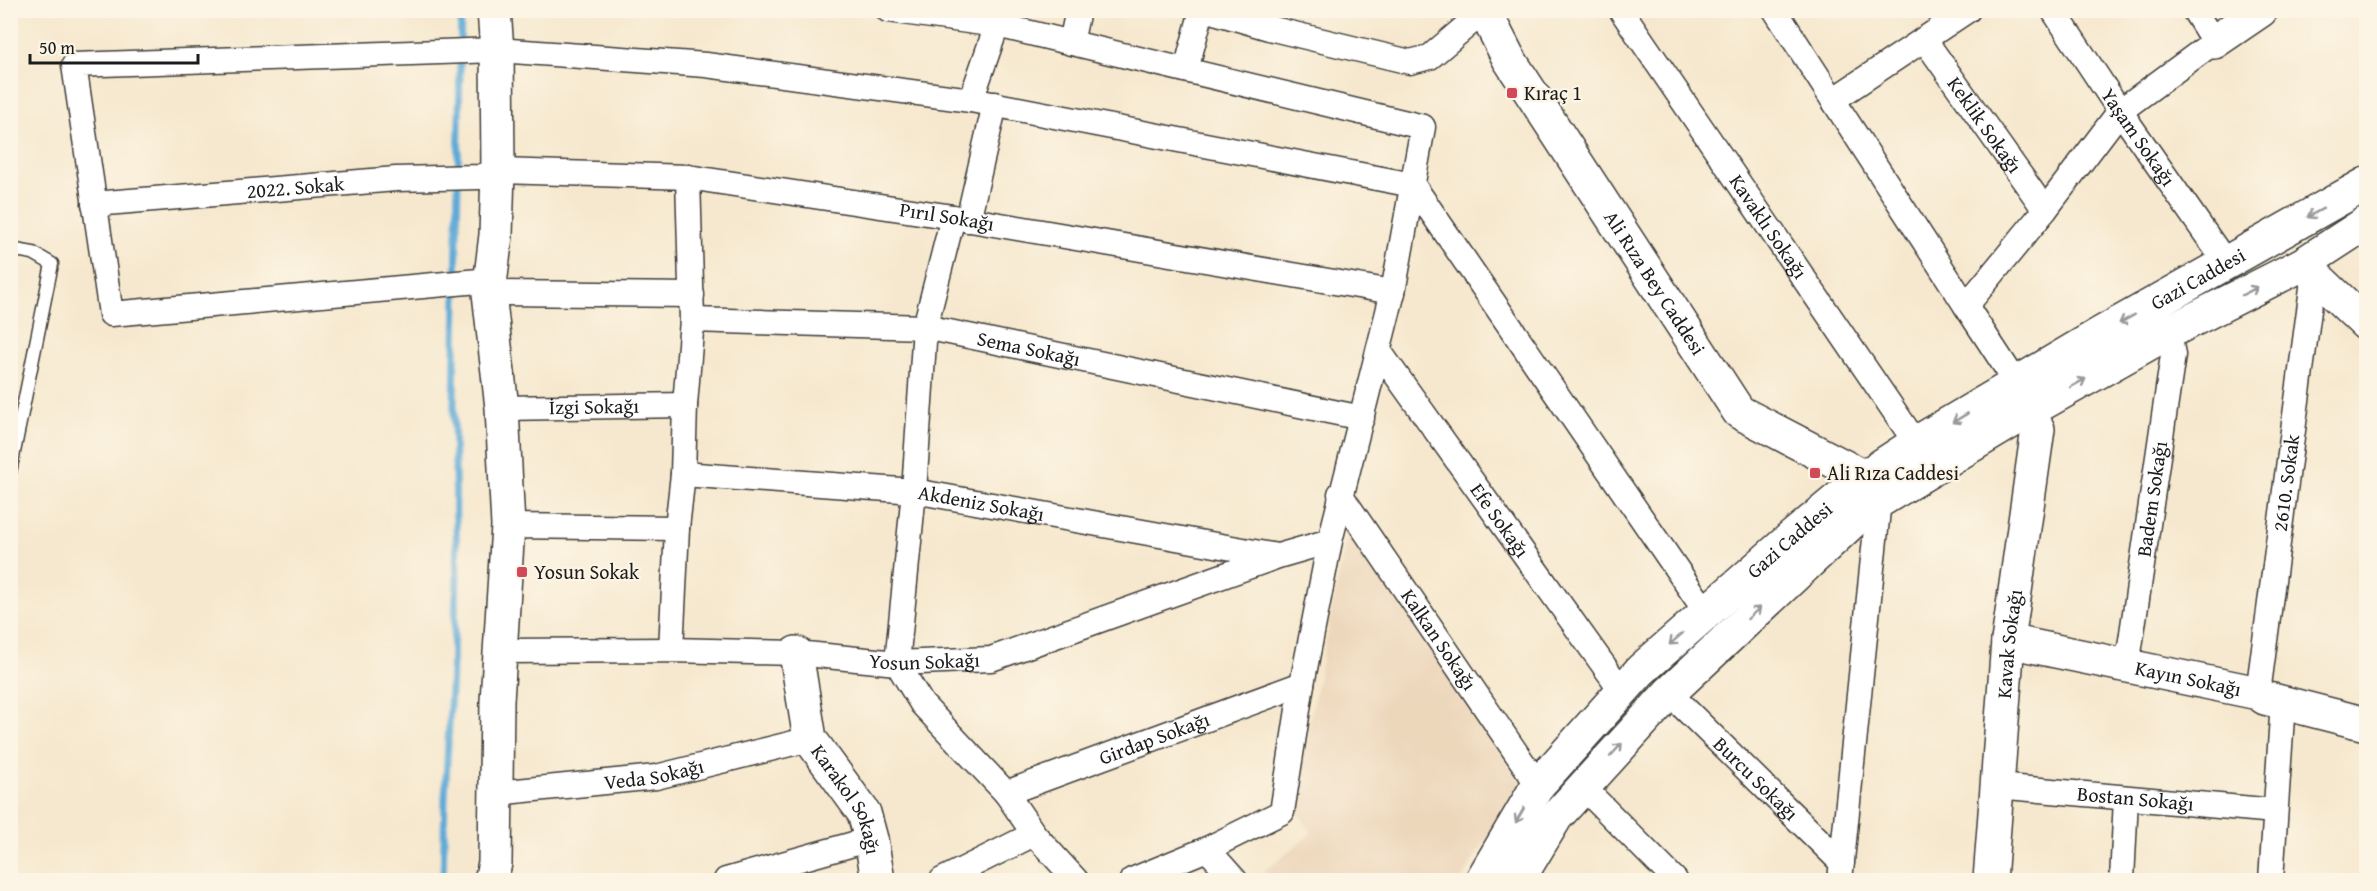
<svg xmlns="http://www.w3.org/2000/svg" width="2377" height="891" font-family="'Gentium Book Plus',serif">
<rect width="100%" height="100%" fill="#fcf5e5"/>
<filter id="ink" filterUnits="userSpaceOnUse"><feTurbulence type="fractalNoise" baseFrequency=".0167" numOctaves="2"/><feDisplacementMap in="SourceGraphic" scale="12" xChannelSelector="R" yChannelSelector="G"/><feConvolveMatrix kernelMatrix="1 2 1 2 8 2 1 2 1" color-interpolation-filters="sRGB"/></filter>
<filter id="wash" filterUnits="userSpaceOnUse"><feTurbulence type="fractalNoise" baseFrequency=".008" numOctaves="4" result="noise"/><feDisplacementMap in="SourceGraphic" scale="24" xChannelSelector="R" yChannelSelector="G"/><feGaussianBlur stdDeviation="1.35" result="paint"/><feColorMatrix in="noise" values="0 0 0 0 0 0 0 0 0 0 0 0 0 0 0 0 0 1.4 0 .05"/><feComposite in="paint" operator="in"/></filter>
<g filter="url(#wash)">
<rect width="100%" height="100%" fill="#f6e8ce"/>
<!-- built -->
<path fill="#edd7bb" d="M 1349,525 L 1524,788 L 1477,853 L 1462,880 L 1270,880 L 1263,872 L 1312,833 L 1293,805 Z"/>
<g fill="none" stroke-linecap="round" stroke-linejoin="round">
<!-- stream -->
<path stroke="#5eabd7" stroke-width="7" d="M 443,880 L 445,797 L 457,581 L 454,407 L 461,10"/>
</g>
</g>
<g filter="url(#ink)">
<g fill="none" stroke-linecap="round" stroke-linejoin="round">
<!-- lane casing -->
<g stroke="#3d3b37" stroke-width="15">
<path id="lane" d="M 10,249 L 33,253 L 52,264 L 10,472"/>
</g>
<!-- street casing -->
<g stroke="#3d3b37" stroke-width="27">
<g id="street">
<path d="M 888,10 L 997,25 L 1423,127 L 1393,292 L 1330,541 L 1302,684 L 1282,812 L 1207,849 L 1132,880"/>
<path d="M 1208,10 L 1269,28 L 1410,62 L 1430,57 L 1484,11"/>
<path id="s1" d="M 1621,10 L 1916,443"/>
<path d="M 1775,10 L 1966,306"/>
<path id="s2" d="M 2053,10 L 2120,111 L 2226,263"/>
<path id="s3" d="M 1924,39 L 2045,210"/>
<path d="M 1071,43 L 1078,10"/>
<path d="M 1186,70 L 1202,10"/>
<path d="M 971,100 L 997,25 L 1000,10"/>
<path d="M 1833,100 L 1968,10"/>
<path id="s4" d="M 94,204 L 396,179 L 479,177 L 498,171 L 688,177 L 953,217 L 1393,292"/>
<path d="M 953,217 L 925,327 L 914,491 L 897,663 L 922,704 L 1006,793 L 1034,834 L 1076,880"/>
<path d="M 968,220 L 995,104"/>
<path d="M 490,280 L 111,314 L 74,65 L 497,50 L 706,65 L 971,100 L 1413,185 L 1706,612"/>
<path d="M 489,293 L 692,295"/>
<path id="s5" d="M 692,320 L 925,327 L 1362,418"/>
<path id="s6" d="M 1379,351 L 1622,691"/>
<path d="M 2017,384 L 1966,306 L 2045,210 L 2120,111 L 2214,42 L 2194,10"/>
<path id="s7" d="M 502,408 L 685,405"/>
<path id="s8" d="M 683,474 L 914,491 L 1277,556"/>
<path id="s9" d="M 1340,494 L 1538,785"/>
<path d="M 508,526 L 677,528"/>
<path d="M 671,650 L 677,528 L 683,474 L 685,405 L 692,320 L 688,177"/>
<path id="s10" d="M 501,651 L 671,650 L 796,653 L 897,663 L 991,659 L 1278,556 L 1330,541"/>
<path id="s11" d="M 2127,667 L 2173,355 L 2169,332"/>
<path id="s12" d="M 1669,693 L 1842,863"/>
<path id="s13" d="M 2258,693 L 2314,273"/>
<path id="s14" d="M 1996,786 L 2275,811"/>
<path d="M 1583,787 L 1675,880"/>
<path id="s15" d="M 496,793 L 656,777 L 810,739"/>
<path id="s16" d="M 1006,793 L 1302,684"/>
<path d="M 1207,849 L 1235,880"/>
<path d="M 726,880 L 871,839"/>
<path d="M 942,880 L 1034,834"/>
<path d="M 1840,880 L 1879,500"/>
<path d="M 2122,880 L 2126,798"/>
<path d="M 2271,880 L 2283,702"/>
</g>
</g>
<!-- secondary casing -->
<g stroke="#3d3b37" stroke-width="36">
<g id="secondary">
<path id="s17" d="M 1484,10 L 1509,59 L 1739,412 L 1864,477 L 1875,494"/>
<path d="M 2214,42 L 2261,10"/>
<path d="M 2303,264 L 2366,324"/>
<path id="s18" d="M 2008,641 L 2258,693 L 2265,698 L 2366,724"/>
<path id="s19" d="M 796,653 L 810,739 L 864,813 L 871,839 L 878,880"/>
<path d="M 491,880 L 495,863 L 497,701 L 508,526 L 502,408 L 489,293 L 496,235 L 498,171 L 497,50 L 494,10"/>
<path id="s20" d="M 1482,880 L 1538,785 L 1641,670 L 1791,538 L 1864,477 L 1916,443 L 2100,334 L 2366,184"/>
<path d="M 1518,880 L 1556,817 L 1669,693 L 1866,509 L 2027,412 L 2169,332 L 2303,264 L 2366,223"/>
<path id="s21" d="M 1990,880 L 2008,641 L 2038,429 L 2027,412"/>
</g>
</g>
<!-- lane -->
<use href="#lane" stroke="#fff" stroke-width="12"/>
<!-- street -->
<use href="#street" stroke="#fff" stroke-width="24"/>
<!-- secondary -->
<use href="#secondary" stroke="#fff" stroke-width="33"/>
</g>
<!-- one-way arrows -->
<defs><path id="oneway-shaft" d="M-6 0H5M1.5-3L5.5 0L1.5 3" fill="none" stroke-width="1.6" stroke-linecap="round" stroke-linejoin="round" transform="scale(1.5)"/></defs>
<g stroke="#999">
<use href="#oneway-shaft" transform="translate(2315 213) rotate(151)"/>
<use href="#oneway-shaft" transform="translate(2250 291) rotate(-27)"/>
<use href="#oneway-shaft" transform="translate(2127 319) rotate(151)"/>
<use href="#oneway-shaft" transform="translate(2078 383) rotate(-29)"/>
<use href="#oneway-shaft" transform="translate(1960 418) rotate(149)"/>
<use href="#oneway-shaft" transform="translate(1754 613) rotate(-43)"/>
<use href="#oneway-shaft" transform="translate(1676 639) rotate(139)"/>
<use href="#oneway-shaft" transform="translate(1616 750) rotate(-48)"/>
<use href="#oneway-shaft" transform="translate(1520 815) rotate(120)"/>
</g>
</g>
<!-- markers -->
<g fill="#d1495b" stroke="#fcf5e5" stroke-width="2">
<rect x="1506" y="87" width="12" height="12" rx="3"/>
<rect x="1809" y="467" width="12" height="12" rx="3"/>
<rect x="516" y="566" width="12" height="12" rx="3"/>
</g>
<g text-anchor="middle" stroke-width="4.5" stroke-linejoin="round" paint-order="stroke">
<!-- poi labels -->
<g font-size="20" fill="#1c1c1c" stroke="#fcf5e5" text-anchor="start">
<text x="1524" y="100">Kıraç 1</text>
<text x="1827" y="480">Ali Rıza Caddesi</text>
<text x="534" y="579">Yosun Sokak</text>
</g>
<!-- street labels -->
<g font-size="20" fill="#1c1c1c" stroke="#fcf5e5">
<text dy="7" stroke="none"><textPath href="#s3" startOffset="105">Keklik Sokağı</textPath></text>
<text dy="7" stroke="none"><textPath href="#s2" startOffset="153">Yaşam Sokağı</textPath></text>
<text dy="7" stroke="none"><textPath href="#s4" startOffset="202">2022. Sokak</textPath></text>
<text dy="7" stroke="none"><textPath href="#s4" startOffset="858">Pırıl Sokağı</textPath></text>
<text dy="7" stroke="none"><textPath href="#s1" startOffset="262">Kavaklı Sokağı</textPath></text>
<text dy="7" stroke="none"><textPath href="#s20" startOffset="948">Gazi Caddesi</textPath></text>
<text dy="7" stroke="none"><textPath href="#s17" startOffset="322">Ali Rıza Bey Caddesi</textPath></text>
<text dy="7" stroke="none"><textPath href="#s5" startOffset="339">Sema Sokağı</textPath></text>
<text dy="7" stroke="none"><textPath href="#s7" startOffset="92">İzgi Sokağı</textPath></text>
<text dy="7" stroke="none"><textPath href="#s13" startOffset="212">2610. Sokak</textPath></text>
<text dy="7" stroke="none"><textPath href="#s11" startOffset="170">Badem Sokağı</textPath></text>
<text dy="7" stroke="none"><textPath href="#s8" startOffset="300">Akdeniz Sokağı</textPath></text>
<text dy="7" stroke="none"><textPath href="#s6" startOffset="208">Efe Sokağı</textPath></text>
<text dy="7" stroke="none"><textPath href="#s20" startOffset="462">Gazi Caddesi</textPath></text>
<text dy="7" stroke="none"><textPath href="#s9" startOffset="176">Kalkan Sokağı</textPath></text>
<text dy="7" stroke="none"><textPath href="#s21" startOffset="237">Kavak Sokağı</textPath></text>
<text dy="7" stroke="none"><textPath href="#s10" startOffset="424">Yosun Sokağı</textPath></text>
<text dy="7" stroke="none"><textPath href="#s18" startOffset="184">Kayın Sokağı</textPath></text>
<text dy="7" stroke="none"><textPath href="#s16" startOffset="158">Girdap Sokağı</textPath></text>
<text dy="7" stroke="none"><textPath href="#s15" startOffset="159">Veda Sokağı</textPath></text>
<text dy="7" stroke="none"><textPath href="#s12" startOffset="122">Burcu Sokağı</textPath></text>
<text dy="7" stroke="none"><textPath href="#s14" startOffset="140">Bostan Sokağı</textPath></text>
<text dy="7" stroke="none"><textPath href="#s19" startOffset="159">Karakol Sokağı</textPath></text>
</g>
</g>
<!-- margin -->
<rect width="2377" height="891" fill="none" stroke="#fcf5e5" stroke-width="36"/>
<!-- scale -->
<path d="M30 54v9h168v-9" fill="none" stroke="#1c1c1c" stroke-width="3"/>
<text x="39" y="54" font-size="18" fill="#1c1c1c" stroke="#fcf5e5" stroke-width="4.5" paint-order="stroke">50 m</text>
</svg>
